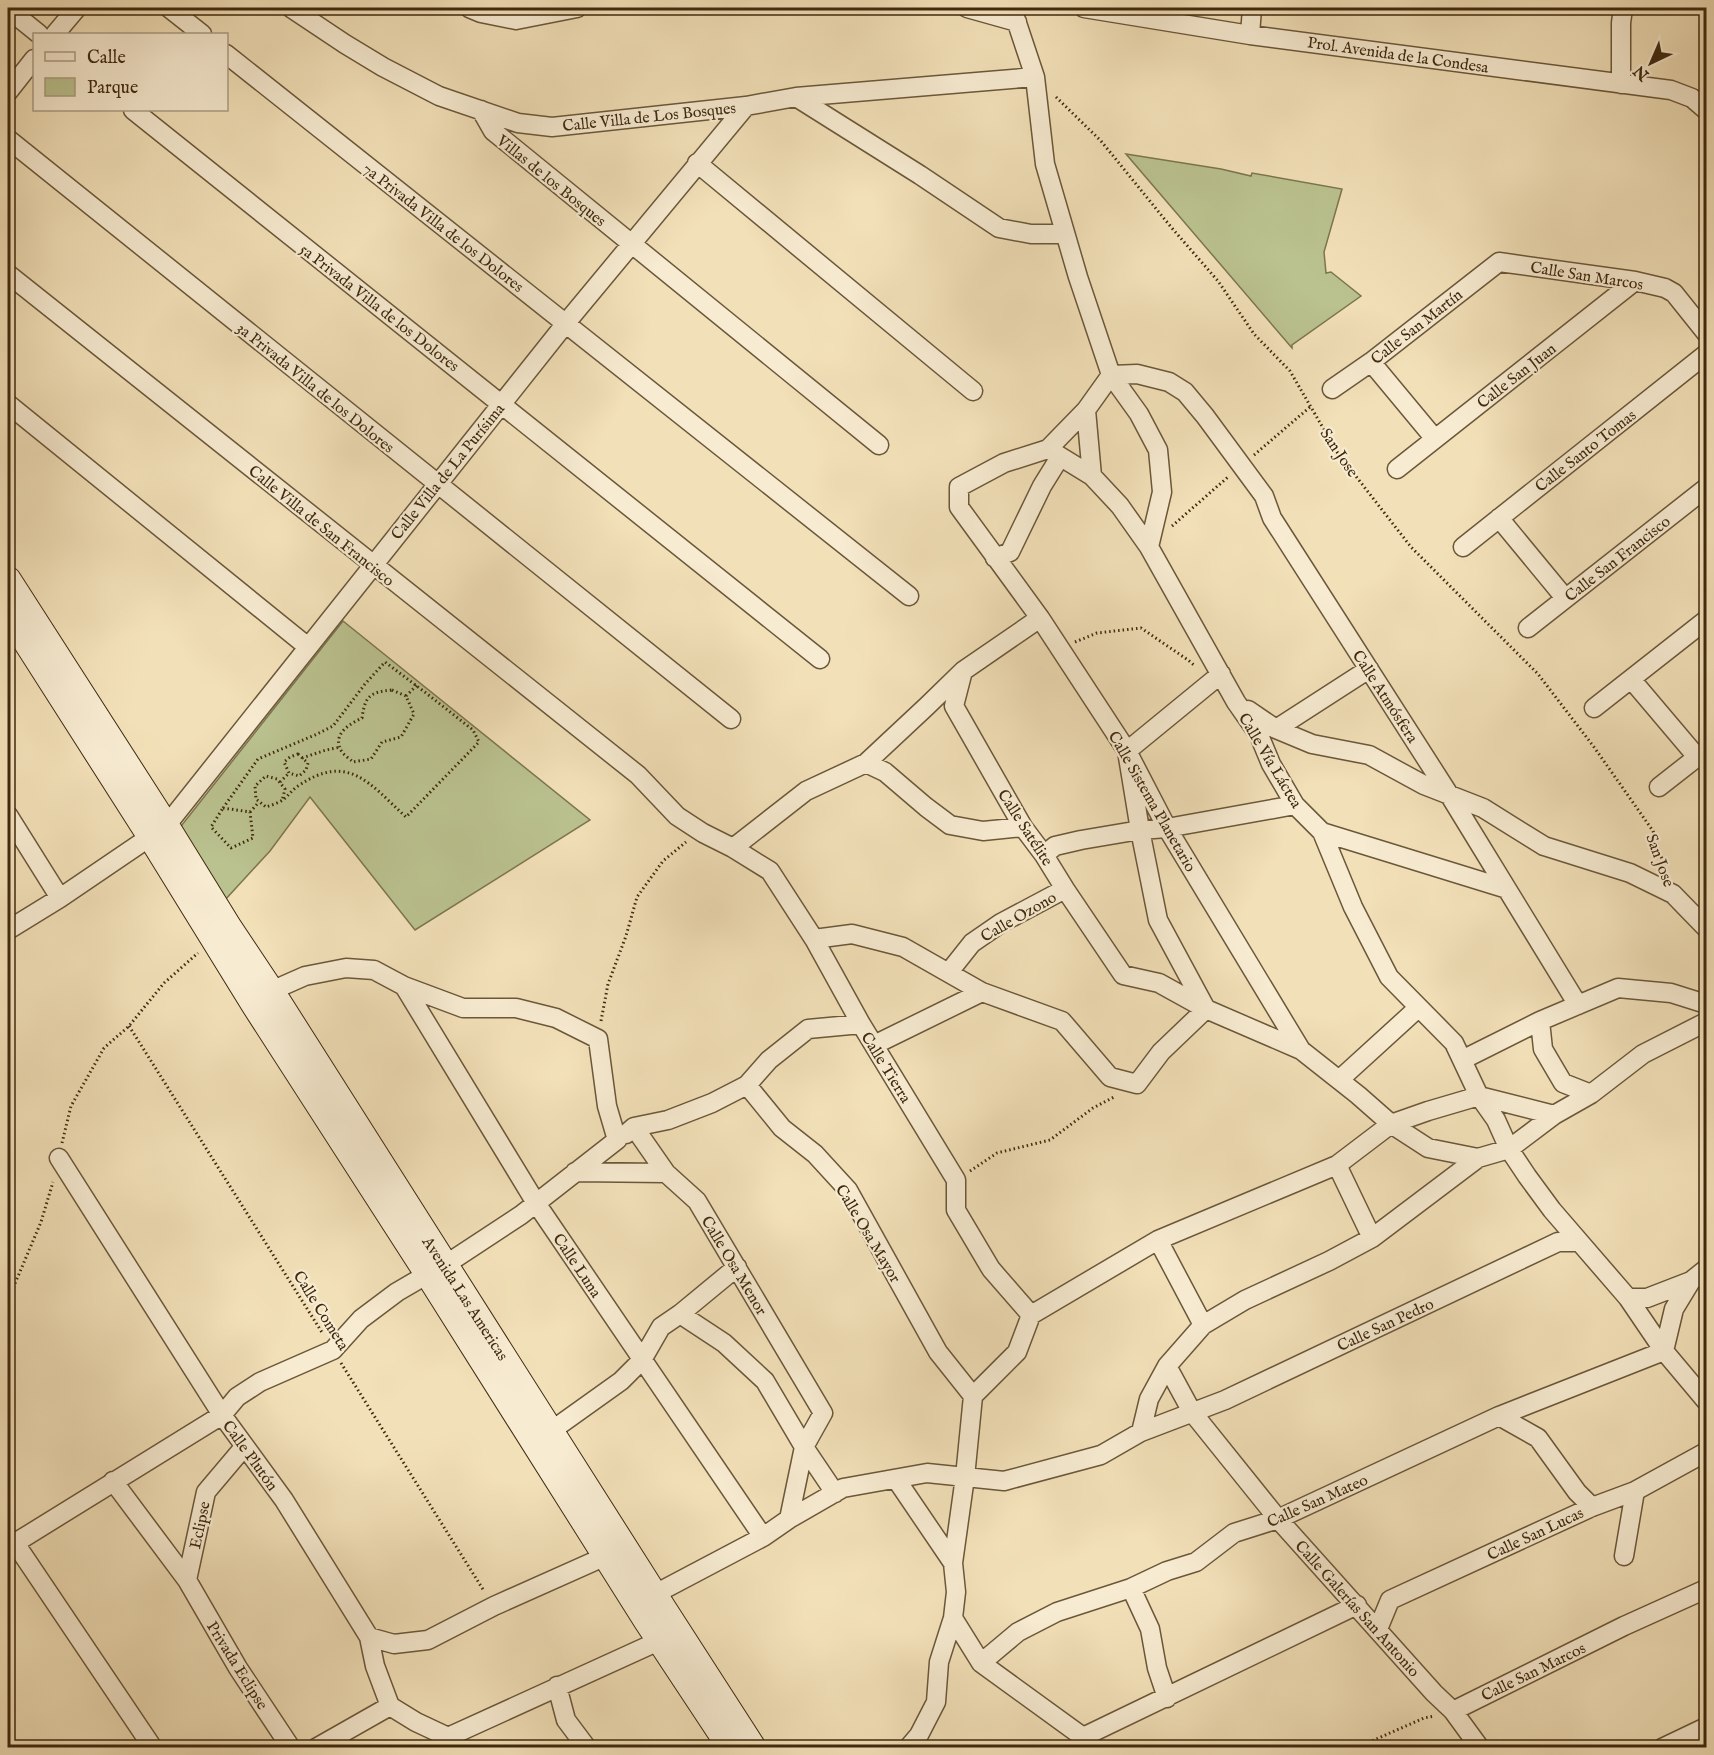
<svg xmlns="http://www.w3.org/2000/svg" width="1714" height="1755" font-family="'IM FELL English',serif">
<rect width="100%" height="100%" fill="#f2e0b8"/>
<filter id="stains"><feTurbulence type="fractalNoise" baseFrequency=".00333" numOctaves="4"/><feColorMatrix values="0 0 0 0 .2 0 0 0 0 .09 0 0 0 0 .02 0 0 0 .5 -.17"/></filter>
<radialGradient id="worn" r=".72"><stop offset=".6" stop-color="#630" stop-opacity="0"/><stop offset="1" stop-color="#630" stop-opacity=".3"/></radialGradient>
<!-- green -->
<path fill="#bac28f" stroke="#7c764f" stroke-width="1.5" d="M 1126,154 L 1221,169 L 1251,176 L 1252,173 L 1342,189 L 1324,252 L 1326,273 L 1331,272 L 1361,296 L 1292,345 L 1292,348 Z
M 343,621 L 590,820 L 415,930 L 310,797 L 270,851 L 224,901 L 178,830 Z"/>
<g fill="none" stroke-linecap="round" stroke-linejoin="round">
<!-- street casing -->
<g stroke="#6b5739" stroke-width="21">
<path id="street" d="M 169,8 L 202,34
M 291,8 L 345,44 L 383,67 L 439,96 L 518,123 L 552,127 L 746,106 L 796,97 L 1035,77
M 469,8 L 481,13 L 516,20 L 577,8
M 967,8 L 1017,22
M 1012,8 L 1035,77 L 1045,164 L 1078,277 L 1111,375 L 1139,414 L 1158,450 L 1162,492 L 1149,547
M 1084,8 L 1250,35 L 1671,90 L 1692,98 L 1706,110
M 8,9 L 39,34
M 55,34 L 77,8
M 1250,35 L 1252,8
M 226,54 L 909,596
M 1621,84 L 1621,23 L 1623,8
M 8,92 L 34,59
M 796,97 L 920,175 L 999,228 L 1031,234 L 1065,234
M 133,110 L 820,659
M 481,110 L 493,131 L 879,445
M 8,139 L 731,719
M 697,163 L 973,391
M 8,274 L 638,775 L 677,816 L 703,833 L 733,848 L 770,871 L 814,939 L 861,1024 L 956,1180 L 956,1210 L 991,1269 L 1031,1315 L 1017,1352 L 973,1396
M 1371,362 L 1435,439
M 1332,389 L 1371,362 L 1499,262 L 1635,281 L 1665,288 L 1674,293 L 1706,333
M 8,404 L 308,647
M 1086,410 L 1092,476
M 1048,449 L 1092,476 L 1120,506 L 1149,547 L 1236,702 L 1259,735 L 1271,764 L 1295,805 L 1322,832 L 1353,907 L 1389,977 L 1454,1043 L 1479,1096 L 1496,1120 L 1509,1149 L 1527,1176 L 1552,1210 L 1628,1298 L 1664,1351 L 1706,1401
M 1397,469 L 1635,281
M 1499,518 L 1565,598
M 1463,547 L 1706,354
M 995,558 L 1010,552 L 1042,486 L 1060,457
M 1528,628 L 1706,488
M 1221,674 L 1127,751 L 1140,830 L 1158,920 L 1206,1009 L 1301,1050 L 1358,1095 L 1391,1124 L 1428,1148 L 1478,1158
M 1631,679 L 1697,757
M 1594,708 L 1706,620
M 1248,710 L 1276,729 L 1312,744 L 1369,755 L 1424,785 L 1483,808 L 1544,846 L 1630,873 L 1673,894 L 1706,928
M 1276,729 L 1369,669
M 866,763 L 885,772 L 926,807 L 950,825 L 983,831 L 1023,827
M 1659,787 L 1705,751
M 8,815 L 60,898
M 1322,832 L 1507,889
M 733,848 L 806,791 L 866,763 L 927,706 L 963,671 L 1040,618
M 1044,855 L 1055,846 L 1081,840 L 1140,830 L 1167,828 L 1295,805
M 8,930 L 60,898 L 166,826 L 566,323 L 746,106
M 814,939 L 852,934 L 903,947 L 982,992 L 1062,1021 L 1110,1077 L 1137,1084 L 1161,1052 L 1206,1009 L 1159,983 L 1123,975 L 1065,889 L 1044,855 L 1023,827 L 954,706 L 963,671
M 949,972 L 972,943 L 1001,923 L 1065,889
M 404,986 L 536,1203 L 763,1537
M 271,991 L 305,976 L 346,968 L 374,970 L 404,986 L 463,1008 L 516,1008 L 556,1018 L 598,1039 L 607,1106 L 617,1140 L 521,1215 L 445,1265
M 1540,1021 L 1543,1049 L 1563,1083 L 1591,1094
M 874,1045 L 982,992
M 1301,1050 L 1167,828 L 1127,751 L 1040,618 L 959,507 L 959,487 L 1004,463 L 1048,449 L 1086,410 L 1111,375 L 1137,374 L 1169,382 L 1185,392 L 1205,416 L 1264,496 L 1272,518 L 1450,796 L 1578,1005
M 1462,1060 L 1540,1021 L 1618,988 L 1671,993 L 1706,1004
M 1339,1080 L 1418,1008
M 747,1085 L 782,1128 L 815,1154 L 848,1190 L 938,1352 L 973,1396
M 634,1127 L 666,1173 L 697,1201 L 823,1413 L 804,1447 L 789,1519
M 626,1134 L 634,1127 L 668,1120 L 712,1103 L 747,1085 L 769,1060 L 808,1029 L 861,1024
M 59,1158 L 222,1415 L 284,1500 L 369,1637 L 375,1666 L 390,1706 L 416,1722 L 448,1737
M 1337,1165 L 1372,1238
M 575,1172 L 666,1173
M 1158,1240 L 1203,1325
M 1628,1298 L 1647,1298 L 1691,1281
M 680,1314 L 724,1343 L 765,1381 L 804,1447 L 835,1493
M 1031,1315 L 1158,1240 L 1337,1165 L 1391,1124 L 1428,1111 L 1479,1096 L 1554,1115
M 1664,1351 L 1674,1309 L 1691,1281 L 1706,1269
M 1167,1366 L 1192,1412 L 1278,1519 L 1434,1693 L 1453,1711 L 1480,1748
M 1499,1416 L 1538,1438 L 1577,1492 L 1592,1507
M 1141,1432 L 1149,1399 L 1167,1366 L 1203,1325 L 1245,1300 L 1329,1261 L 1372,1238 L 1478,1158 L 1509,1149 L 1554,1115 L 1591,1094 L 1643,1054 L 1706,1022
M 541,1436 L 551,1431 L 621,1381 L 642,1360 L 661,1327 L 680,1314 L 737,1267
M 896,1479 L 953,1563 L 956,1592 L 953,1618 L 981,1663 L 1083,1737 L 1090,1748
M 113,1481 L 187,1580 L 238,1668 L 291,1748
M 1624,1556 L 1635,1491
M 953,1563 L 965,1477 L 973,1396
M 187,1580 L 206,1492 L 244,1447
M 1131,1588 L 1150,1629 L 1157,1668 L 1167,1698
M 655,1594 L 763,1537 L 789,1519 L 843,1488 L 927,1473 L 1004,1481 L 1101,1455 L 1141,1432 L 1225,1400 L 1558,1242 L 1579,1242
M 1378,1629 L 1390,1600 L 1592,1507 L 1635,1491 L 1706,1452
M 369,1637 L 394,1644 L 428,1640 L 494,1606 L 615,1552
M 981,1663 L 1018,1632 L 1057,1612 L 1131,1588 L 1167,1571 L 1196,1562 L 1234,1533 L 1278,1519 L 1499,1416 L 1664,1351
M 557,1686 L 566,1720 L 587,1748
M 1453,1711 L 1624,1626 L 1706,1589
M 448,1737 L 661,1640
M 1083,1737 L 1357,1605
M 153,1748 L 15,1543 L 222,1415 L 237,1397 L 260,1382 L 333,1350 L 361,1319 L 397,1292 L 428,1274
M 316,1748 L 390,1706
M 908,1748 L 919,1735 L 936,1702 L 939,1662 L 953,1618
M 1662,1748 L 1706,1727"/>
</g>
<!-- secondary casing -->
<g stroke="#3e290f" stroke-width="28">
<path id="secondary" d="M 8,580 L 166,826 L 229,928 L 271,991 L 664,1610 L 753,1748
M 8,613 L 151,837 L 254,1004 L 428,1274 L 647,1621 L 731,1748"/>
</g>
<!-- path -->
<path stroke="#3e290f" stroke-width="3" stroke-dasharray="1.5 3" stroke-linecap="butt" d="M 1056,97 L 1101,141 L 1171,227 L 1218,281 L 1254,334 L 1290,371 L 1337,452 L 1411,547 L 1538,674 L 1594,747 L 1653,831 L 1666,872
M 1254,455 L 1310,407
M 1172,526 L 1228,477
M 1075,642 L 1097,633 L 1141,628 L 1188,660 L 1195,666
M 392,690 L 406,696 L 414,714 L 401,737 L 382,742 L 371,759 L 353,762 C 350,759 345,756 342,752 C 331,735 349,724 362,718 C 365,696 370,692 392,690 Z
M 406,696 L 417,685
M 298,754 L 308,763 L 306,770 L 299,776 L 289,773 L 284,762 L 290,757 Z
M 302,758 L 326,750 L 341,747
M 280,782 L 289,773
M 223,808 L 258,759 L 315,735 L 333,726 L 365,684 L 385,662 L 426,693 L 473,730 L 479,742 L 406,817 C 369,783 348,752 298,786 C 292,790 289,795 284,799 C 279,803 272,805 266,807 L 256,799 L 255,786 L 266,776 L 277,779 L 285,789 L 282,801
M 223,808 L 250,812 L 253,838 L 231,848 L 211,827 Z
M 250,812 L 259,802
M 601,1021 L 608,984 L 626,936 L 637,897 L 663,861 L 686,842
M 129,1026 L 323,1334
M 62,1143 L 71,1106 L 104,1048 L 129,1026 L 164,983 L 198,953
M 970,1171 L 997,1153 L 1050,1140 L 1093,1108 L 1114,1097
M 8,1300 L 41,1222 L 53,1182
M 341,1363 L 484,1591
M 1356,1748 L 1424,1718 L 1435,1716"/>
<!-- street -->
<use href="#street" stroke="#f7ebd1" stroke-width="18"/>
<!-- secondary -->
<use href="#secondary" stroke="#f7ebd1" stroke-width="26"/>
</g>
<g text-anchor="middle" stroke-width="4.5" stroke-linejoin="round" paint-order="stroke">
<!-- street labels -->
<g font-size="16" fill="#3e290f" stroke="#f7ebd1">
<text transform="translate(1398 54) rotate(8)" y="6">Prol. Avenida de la Condesa</text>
<text transform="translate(649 116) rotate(-6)" y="6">Calle Villa de Los Bosques</text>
<text transform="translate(552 180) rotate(39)" y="6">Villas de los Bosques</text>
<text transform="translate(444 227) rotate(38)" y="6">7a Privada Villa de los Dolores</text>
<text transform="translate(1587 275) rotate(9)" y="6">Calle San Marcos</text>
<text transform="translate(380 307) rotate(38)" y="6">5a Privada Villa de los Dolores</text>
<text transform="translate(1416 326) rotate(-38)" y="6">Calle San Martín</text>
<text transform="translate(1516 375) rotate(-38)" y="6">Calle San Juan</text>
<text transform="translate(316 387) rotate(39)" y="6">3a Privada Villa de los Dolores</text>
<text transform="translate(1585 450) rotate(-38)" y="6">Calle Santo Tomas</text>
<text transform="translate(1340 452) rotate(56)" y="6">San Jose</text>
<text transform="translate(447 471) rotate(-51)" y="6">Calle Villa de La Purísima</text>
<text transform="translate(322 525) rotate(39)" y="6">Calle Villa de San Francisco</text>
<text transform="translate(1617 558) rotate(-38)" y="6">Calle San Francisco</text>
<text transform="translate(1386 696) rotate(57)" y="6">Calle Atmósfera</text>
<text transform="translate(1271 760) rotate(59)" y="6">Calle Vía Láctea</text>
<text transform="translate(1153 801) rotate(60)" y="6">Calle Sistema Planetario</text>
<text transform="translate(1026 827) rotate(57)" y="6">Calle Satélite</text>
<text transform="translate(1661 860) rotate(70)" y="6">San Jose</text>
<text transform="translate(1018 916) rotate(-30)" y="6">Calle Ozono</text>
<text transform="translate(887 1067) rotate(58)" y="6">Calle Tierra</text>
<text transform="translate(869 1233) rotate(59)" y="6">Calle Osa Mayor</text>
<text transform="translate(578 1265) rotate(56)" y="6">Calle Luna</text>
<text transform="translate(735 1265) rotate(59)" y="6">Calle Osa Menor</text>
<text transform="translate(466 1298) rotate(57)" y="6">Avenida Las Americas</text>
<text transform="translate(322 1310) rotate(58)" y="6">Calle Cometa</text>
<text transform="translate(1385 1324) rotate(-25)" y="6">Calle San Pedro</text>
<text transform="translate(251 1455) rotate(54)" y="6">Calle Plutón</text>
<text transform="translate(1317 1500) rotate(-24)" y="6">Calle San Mateo</text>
<text transform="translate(199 1525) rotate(-78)" y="6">Eclipse</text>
<text transform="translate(1535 1533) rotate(-25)" y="6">Calle San Lucas</text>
<text transform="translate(1358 1608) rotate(48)" y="6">Calle Galerías San Antonio</text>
<text transform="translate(238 1665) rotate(58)" y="6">Privada Eclipse</text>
<text transform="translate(1533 1671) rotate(-26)" y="6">Calle San Marcos</text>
</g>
</g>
<!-- margin -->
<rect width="1714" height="1755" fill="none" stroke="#f2e0b8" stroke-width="30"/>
<rect x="9" y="9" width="1696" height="1737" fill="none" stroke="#3e290f" stroke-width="3"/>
<rect x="15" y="15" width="1684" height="1725" fill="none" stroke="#3e290f" stroke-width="1.5"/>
<!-- legend -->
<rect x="33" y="33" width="195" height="78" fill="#f7ebd1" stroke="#ad9d83" stroke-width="1.5"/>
<rect x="45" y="52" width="30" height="9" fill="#f7ebd1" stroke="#ad9d83" stroke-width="1.5"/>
<text x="87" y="63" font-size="18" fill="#3e290f">Calle</text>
<rect x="45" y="78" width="30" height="18" fill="#bac28f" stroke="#ad9d83" stroke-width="1.5"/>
<text x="87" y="93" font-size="18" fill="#3e290f">Parque</text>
<!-- north arrow -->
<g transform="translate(1651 63) rotate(224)" stroke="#f7ebd1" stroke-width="4.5" paint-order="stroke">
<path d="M0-4.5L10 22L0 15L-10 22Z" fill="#3e290f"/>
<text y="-9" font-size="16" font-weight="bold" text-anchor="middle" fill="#3e290f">N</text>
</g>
<rect width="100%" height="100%" filter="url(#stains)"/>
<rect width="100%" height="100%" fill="url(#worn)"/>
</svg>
